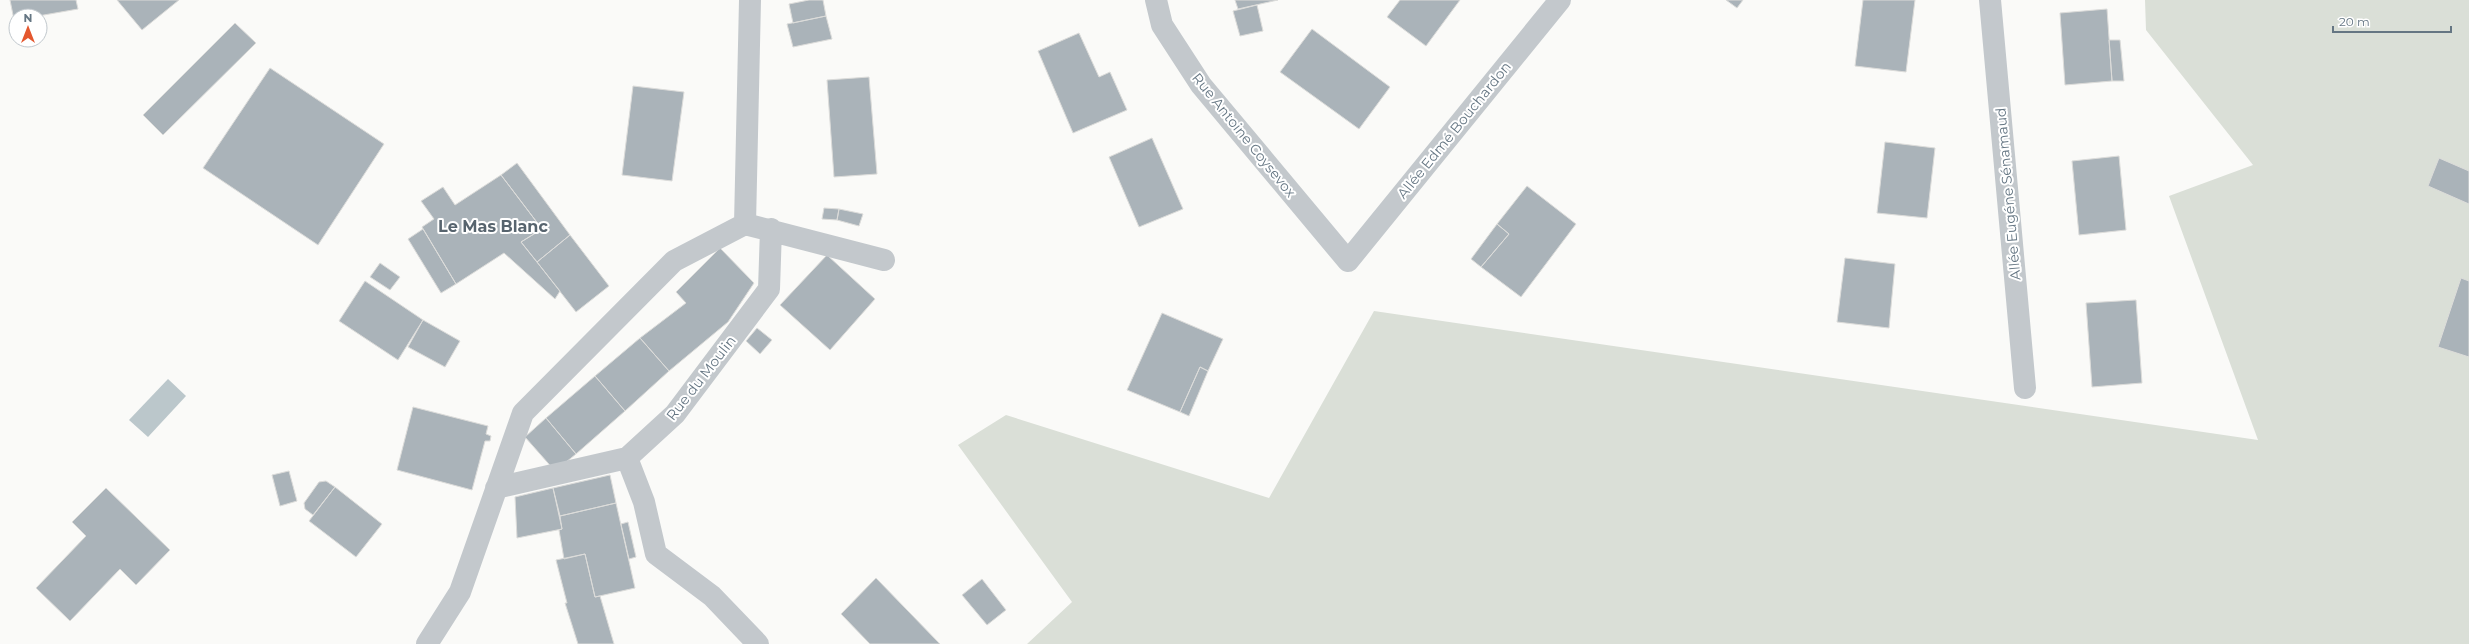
<svg xmlns="http://www.w3.org/2000/svg" width="2469" height="644" font-family="Montserrat,sans-serif">
<rect width="100%" height="100%" fill="#fafaf8"/>
<!-- green -->
<path fill="#dadfd7" d="M 2145,0 L 2469,0 L 2469,644 L 1027,644 L 1072,602 L 958,445 L 1006,415 L 1269,498 L 1374,311 L 2258,440 L 2169,196 L 2253,165 L 2146,30 Z"/>
<!-- water -->
<path fill="#bbc7cb" d="M 168,379 L 186,396 L 148,437 L 129,420 Z"/>
<!-- building -->
<path fill="#aab3b9" stroke="#dcdcda" d="M 10,0 L 76,0 L 78,9 L 38,16 L 16,16 L 16,20 L 14,20 Z
M 117,0 L 179,0 L 142,30 Z
M 809,0 L 823,0 L 826,16 L 793,23 L 789,4 Z
M 1235,0 L 1278,0 L 1238,9 Z
M 1400,0 L 1460,0 L 1426,46 L 1387,17 Z
M 1726,0 L 1743,0 L 1737,8 Z
M 1863,0 L 1915,0 L 1906,72 L 1855,66 Z
M 1257,5 L 1263,31 L 1240,36 L 1233,11 Z
M 2107,9 L 2112,81 L 2065,85 L 2060,13 Z
M 826,16 L 832,39 L 793,47 L 787,24 Z
M 235,23 L 256,43 L 163,135 L 143,115 Z
M 1312,29 L 1390,87 L 1359,129 L 1280,72 Z
M 1079,33 L 1099,77 L 1110,72 L 1127,110 L 1073,133 L 1038,51 Z
M 2109,40 L 2120,40 L 2124,81 L 2112,81 Z
M 270,68 L 384,144 L 318,245 L 203,168 Z
M 869,77 L 877,174 L 834,177 L 827,80 Z
M 633,86 L 684,92 L 672,181 L 622,175 Z
M 1152,138 L 1183,209 L 1139,227 L 1109,157 Z
M 1885,142 L 1935,148 L 1927,218 L 1877,213 Z
M 2119,156 L 2126,230 L 2079,235 L 2072,161 Z
M 2439,158 L 2469,171 L 2469,204 L 2428,186 Z
M 517,163 L 570,235 L 537,262 L 521,242 L 542,229 L 501,175 Z
M 501,175 L 542,229 L 521,242 L 560,291 L 555,299 L 504,253 L 456,284 L 422,227 L 434,219 L 421,201 L 443,187 L 455,205 Z
M 1527,186 L 1576,224 L 1521,297 L 1481,267 L 1509,234 L 1497,224 Z
M 824,208 L 839,209 L 837,220 L 822,219 Z
M 839,209 L 863,214 L 859,226 L 837,220 Z
M 1497,224 L 1509,234 L 1481,267 L 1471,259 Z
M 423,229 L 456,284 L 441,293 L 408,239 Z
M 570,235 L 609,286 L 576,312 L 537,262 Z
M 720,248 L 754,283 L 728,322 L 669,371 L 640,338 L 686,303 L 676,292 Z
M 827,255 L 875,299 L 830,350 L 780,305 Z
M 1845,258 L 1895,264 L 1889,328 L 1837,322 Z
M 380,263 L 400,277 L 390,290 L 370,277 Z
M 2461,278 L 2469,281 L 2469,357 L 2438,347 Z
M 365,281 L 423,320 L 398,360 L 339,321 Z
M 2136,300 L 2142,383 L 2092,387 L 2086,303 Z
M 1162,313 L 1223,339 L 1208,371 L 1200,367 L 1180,412 L 1127,390 Z
M 423,320 L 460,341 L 445,367 L 408,347 Z
M 757,328 L 772,340 L 760,354 L 746,341 Z
M 640,338 L 669,371 L 625,411 L 595,376 Z
M 1200,367 L 1208,371 L 1189,416 L 1180,412 Z
M 595,376 L 625,411 L 576,454 L 546,418 Z
M 413,407 L 488,426 L 486,434 L 491,436 L 490,441 L 485,441 L 472,490 L 397,470 Z
M 546,418 L 576,454 L 555,471 L 525,437 Z
M 289,471 L 297,501 L 280,506 L 272,475 Z
M 610,475 L 616,503 L 560,516 L 553,488 Z
M 326,481 L 335,487 L 313,515 L 305,509 L 304,503 L 319,482 Z
M 335,487 L 382,524 L 356,557 L 309,521 Z
M 106,488 L 170,550 L 136,585 L 120,569 L 70,621 L 36,588 L 86,536 L 72,522 Z
M 553,488 L 562,529 L 517,538 L 515,497 Z
M 616,503 L 635,588 L 595,597 L 585,554 L 564,559 L 559,530 L 562,529 L 560,516 Z
M 628,522 L 636,557 L 629,559 L 621,524 Z
M 585,554 L 595,597 L 600,596 L 614,644 L 578,644 L 565,603 L 567,603 L 556,560 Z
M 876,578 L 940,644 L 870,644 L 841,614 Z
M 982,579 L 1006,610 L 987,625 L 962,595 Z"/>
<g fill="none" stroke-linecap="round" stroke-linejoin="round">
<!-- minor -->
<path stroke="#c3c8cc" stroke-width="22" d="M 1156,0 L 1162,25 L 1201,85 L 1348,261 L 1560,0
M 1990,0 L 2025,388
M 745,224 L 750,0
M 627,458 L 644,502 L 656,554 L 712,596 L 758,644
M 496,488 L 627,458 L 675,414 L 769,289 L 771,229
M 427,644 L 460,592 L 523,413 L 674,261 L 745,224 L 884,260"/>
</g>
<g text-anchor="middle" stroke-width="4" stroke-linejoin="round" paint-order="stroke">
<!-- street labels -->
<g font-size="14" fill="#657683" stroke="#fff">
<text transform="translate(1454 130) rotate(-51)" y="5">Allée Edmé Bouchardon</text>
<text transform="translate(1244 135) rotate(51)" y="5">Rue Antoine Coysevox</text>
<text transform="translate(2008 194) rotate(-95)" y="5">Allée Eugéne Sénamaud</text>
<text transform="translate(701 378) rotate(-52)" y="5">Rue du Moulin</text>
</g>
<!-- quarter labels -->
<g font-size="16" font-weight="bold" fill="#57646e" stroke="#fff">
<text x="493" y="232">Le Mas Blanc</text>
</g>
</g>
<!-- north arrow -->
<g transform="translate(28 28)"><circle r="19" fill="#ffffff" stroke="#c1c8cd"/>
<path d="M0-3L7 15L0 10L-7 15Z" fill="#e4572e"/>
<text y="-6" font-size="11" font-weight="bold" text-anchor="middle" fill="#657683">N</text>
</g>
<!-- scale -->
<path d="M2333 26v6h118v-6" fill="none" stroke="#657683" stroke-width="2"/>
<text x="2339" y="26" font-size="12" fill="#657683" stroke="#ffffff" stroke-width="3" paint-order="stroke">20 m</text>
</svg>
